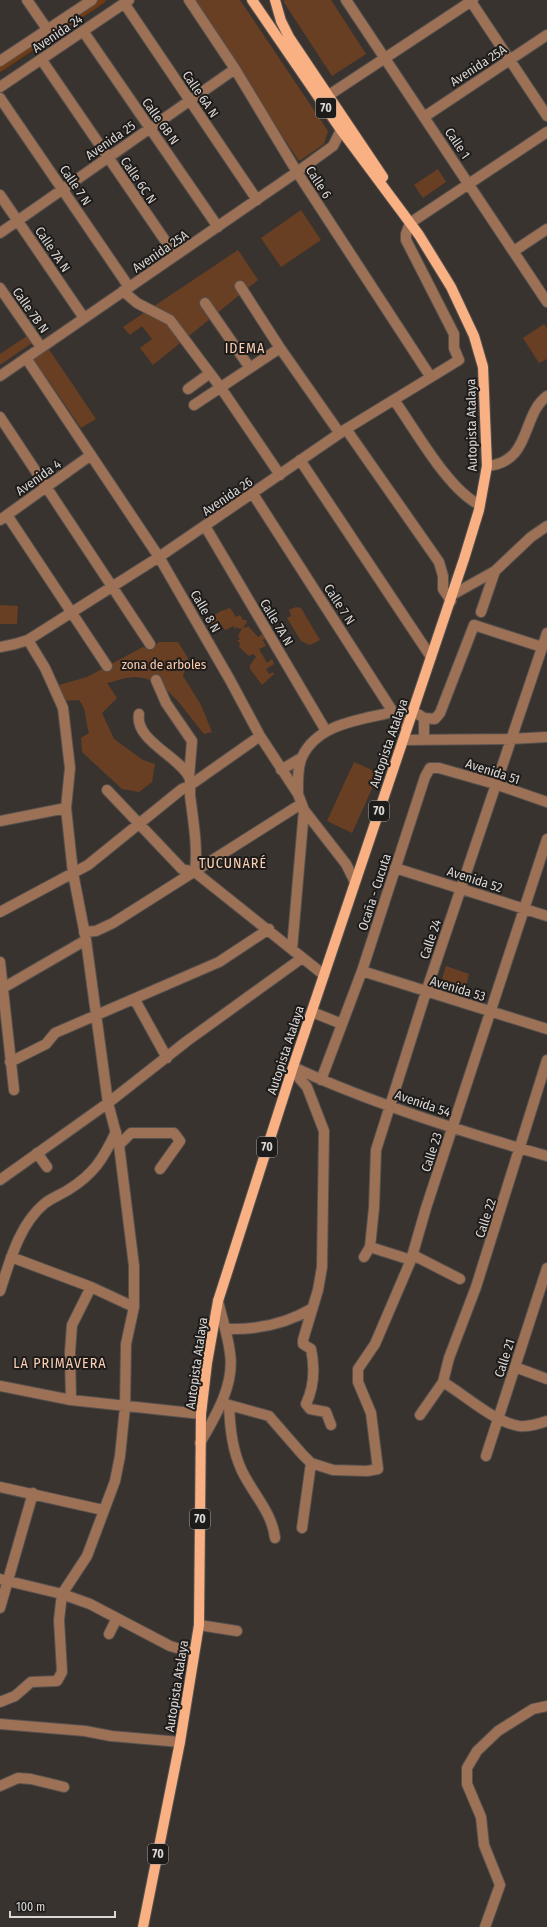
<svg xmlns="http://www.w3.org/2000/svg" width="547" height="1927" font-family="'Fira Sans Condensed',sans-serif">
<rect width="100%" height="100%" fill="#393330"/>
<!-- green -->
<path fill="#693f23" d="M 193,0 L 240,0 L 328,131 L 324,144 L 299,161 Z
M 285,0 L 331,0 L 366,54 L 332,76 L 283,1 Z
M 438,169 L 446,182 L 423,198 L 414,185 Z
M 301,210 L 321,240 L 281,267 L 261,238 Z
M 238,250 L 258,280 L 153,365 L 140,348 L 152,339 L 142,326 L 130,335 L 123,327 Z
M 544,324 L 547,328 L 547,359 L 539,363 L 523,338 Z
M 27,336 L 32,343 L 0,365 L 0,354 Z
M 48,348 L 96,419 L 81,428 L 34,360 Z
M 0,605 L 18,606 L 17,624 L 0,624 Z
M 296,607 L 301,608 L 320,640 L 310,645 L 301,641 L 287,618 L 291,616 L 289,610 Z
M 230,608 L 236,617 L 240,615 L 243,620 L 247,620 L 246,624 L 240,629 L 237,627 L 235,629 L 234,626 L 225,630 L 219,622 L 212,626 L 208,619 L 221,611 Z
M 243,626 L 246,628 L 248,626 L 258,637 L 264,633 L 267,638 L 263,640 L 266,646 L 259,649 L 267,663 L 272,659 L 274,664 L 266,669 L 269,674 L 273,672 L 274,674 L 262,685 L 250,669 L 250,665 L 256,657 L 253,654 L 249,656 L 239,647 L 240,643 L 237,641 L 240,639 L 238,636 Z
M 159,642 L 178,642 L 188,658 L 183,676 L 201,705 L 212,732 L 204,734 C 187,714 166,677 135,677 C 126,677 116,681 107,683 L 117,698 L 102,713 L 114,739 L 143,760 L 155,764 L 152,782 L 139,792 L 122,789 L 82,752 L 81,738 L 89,733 C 85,722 87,709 79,700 L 61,701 L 52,679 L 59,685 L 87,677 L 143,647 L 149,649 Z
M 354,762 L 379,773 L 352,833 L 327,821 Z
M 446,966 L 469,974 L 465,990 L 441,982 Z"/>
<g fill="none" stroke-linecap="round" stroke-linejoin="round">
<!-- canal -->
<path stroke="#723b12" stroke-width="7" d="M 0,68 L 102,0"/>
<!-- minor casing -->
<g stroke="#56514e" stroke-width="12">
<path id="minor" d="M 27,0 L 47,29
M 189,0 L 235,69 L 297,172 L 430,376
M 346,0 L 547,302
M 470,0 L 547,116
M 124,3 L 257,200
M 83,31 L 218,227
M 41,59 L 175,255
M 0,61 L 92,0
M 0,87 L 129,0
M 329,95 L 473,0
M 0,98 L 129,287
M 424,117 L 547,35
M 0,195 L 84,318
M 0,233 L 235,69
M 514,251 L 547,229
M 240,286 L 280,348 L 336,428
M 0,288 L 41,347
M 123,291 L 137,303 L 170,320 L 221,388 L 280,475
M 205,303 L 250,368
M 26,358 L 159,557 L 230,680 L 260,736 L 298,794 L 304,810 L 346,864 L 355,882
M 0,376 L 297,172 L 333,146 L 341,130
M 188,389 L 209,374
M 394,400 C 415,429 448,490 480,505
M 194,405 L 280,348
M 0,417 L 150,644
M 346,429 L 439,562 L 443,576 L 443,589 L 451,601
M 300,460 L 431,657
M 487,466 C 532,462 521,415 547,396
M 253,494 L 393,712 L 407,727
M 7,515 L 107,666
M 0,520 L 91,455
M 205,526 L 326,731
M 452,595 L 495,571 L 531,537 L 547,526
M 481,612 L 495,571
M 0,647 L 15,644 L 28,640 L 159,557 L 346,429 L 459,360 L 454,348 L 454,334 L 406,240 L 406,234 L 410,223 L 547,132
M 156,680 L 166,703 L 192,741 L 189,777
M 413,711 L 424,718 L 435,719 L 440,713 L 474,625 L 542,647
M 139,714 C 134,740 180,757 189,777 C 191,781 190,790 190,795 C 193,820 198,846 195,872
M 424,718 L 424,739
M 403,740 L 510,739 L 547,737
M 281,770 L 301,758
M 107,790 L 182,869 L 195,872 L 324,975
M 298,794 C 298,783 297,768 302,757 C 318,723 361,720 393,712
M 0,821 L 66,808
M 395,868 L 547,916
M 0,912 L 88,865 L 182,789 L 189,786 L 260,736
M 84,932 L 96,931 L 113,923 L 301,804
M 292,949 L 304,810
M 0,962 L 14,1090
M 362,971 L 547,1029
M 3,988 L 86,940
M 135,1000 L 167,1058
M 312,1012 L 342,1024
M 10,1062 L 46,1044 L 55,1033 L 219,962 L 269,929
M 293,1067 C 373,1104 462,1132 547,1156
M 292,1070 L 307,1087 L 324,1131 L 322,1267 L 318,1290 L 303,1340 L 303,1344 L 311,1349 C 315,1368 314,1387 306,1404 L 310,1409 L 326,1412 L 331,1425
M 321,1080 L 362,971 L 425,777 L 430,768 L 439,768 L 495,784 L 547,802
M 119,1145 L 131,1133 L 174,1133 L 180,1141 L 160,1169
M 37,1153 L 47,1167
M 0,1180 L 108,1103 L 187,1041 L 302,958
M 370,1247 L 411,1260
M 413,1255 L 460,1279
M 11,1257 L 91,1287 L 134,1307
M 364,1257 L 370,1247 L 374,1208 L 376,1150 L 426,992 L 547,633
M 0,1291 C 10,1261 19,1225 44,1204 C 51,1198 60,1195 68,1190 C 94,1174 103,1159 116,1132
M 225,1329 C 255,1330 284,1325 311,1309
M 515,1367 L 547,1379
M 443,1382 C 465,1395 494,1422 519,1426 C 529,1427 538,1424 547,1421
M 0,1386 L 71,1400 L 201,1414
M 71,1400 L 70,1352 L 72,1325 L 91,1287
M 222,1403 L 269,1416 L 302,1454 L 311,1463 L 333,1470 L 367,1471 L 378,1469 L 371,1413 L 358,1382 L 358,1369 L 375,1344 L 411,1260 L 426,1208 L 547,839
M 229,1405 C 230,1427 232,1450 242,1471 C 253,1494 272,1512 275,1538
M 420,1415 L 443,1382 L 449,1358 L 476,1287 L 547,1060
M 200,1443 C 215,1417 235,1385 230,1353 C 228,1336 222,1318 218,1301
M 486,1456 L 547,1268
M 0,1487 L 103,1510
M 302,1528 L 311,1463
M 0,1579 L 62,1594 L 90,1604 L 170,1646 L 194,1653
M 0,1608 L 33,1493
M 199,1625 L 237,1631
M 109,1634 L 117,1618
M 0,1702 L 15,1696 L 31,1682 L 57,1681 L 62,1672 L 59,1620 L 62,1594 L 87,1556 L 115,1481 L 120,1456 L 125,1407 L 126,1344 L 134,1307 L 134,1266 L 119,1145 L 108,1103 L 86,940 L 73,873 L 66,808 L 70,768 L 63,708 L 45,668 L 28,640
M 0,1724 L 85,1731 L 111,1736 L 180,1742
M 0,1786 L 18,1778 L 31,1779 L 64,1787
M 485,1927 L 500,1885 L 484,1845 L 481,1817 L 467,1784 L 467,1768 L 477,1751 L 498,1731 L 533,1709 L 547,1706"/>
</g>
<!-- major casing -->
<g stroke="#56514e" stroke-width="12">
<path id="major" d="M 275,0 L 281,21 L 289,37 L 383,177
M 143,1927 L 180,1742 L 199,1625 L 201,1414 L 207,1363 L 218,1301 L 293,1067 L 464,559 L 479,510 L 487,466 L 483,367 L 474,336 L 451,287 L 419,235 L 341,130 L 252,0"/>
</g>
<!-- minor -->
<use href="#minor" stroke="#9d7156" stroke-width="10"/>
<!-- major -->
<use href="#major" stroke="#f9b083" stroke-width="10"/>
</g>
<g text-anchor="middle" stroke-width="4" stroke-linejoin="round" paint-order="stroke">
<!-- shield labels -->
<g fill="#1e1c1a" stroke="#a29f9d" stroke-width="1">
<rect x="316" y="98" width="20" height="20" rx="3"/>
<rect x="369" y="801" width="20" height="20" rx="3"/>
<rect x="257" y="1137" width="20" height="20" rx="3"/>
<rect x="190" y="1509" width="20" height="20" rx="3"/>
<rect x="148" y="1844" width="20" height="20" rx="3"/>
</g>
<g font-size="12" font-weight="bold" fill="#dbd7d5">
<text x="326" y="112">70</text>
<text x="379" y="815">70</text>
<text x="267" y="1151">70</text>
<text x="200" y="1523">70</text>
<text x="158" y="1858">70</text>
</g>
<!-- street labels -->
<g font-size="13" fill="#dbd7d5" stroke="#1e1c1a">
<text transform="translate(57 33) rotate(-34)" y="5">Avenida 24</text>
<text transform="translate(478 65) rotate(-33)" y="5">Avenida 25A</text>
<text transform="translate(201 94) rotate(56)" y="5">Calle 6A N</text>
<text transform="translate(161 121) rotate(55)" y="5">Calle 6B N</text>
<text transform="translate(110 140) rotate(-35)" y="5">Avenida 25</text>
<text transform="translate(458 143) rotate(56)" y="5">Calle 1</text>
<text transform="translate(139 180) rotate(56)" y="5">Calle 6C N</text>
<text transform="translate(319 182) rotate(57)" y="5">Calle 6</text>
<text transform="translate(76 185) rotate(56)" y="5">Calle 7 N</text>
<text transform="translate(53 249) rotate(56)" y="5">Calle 7A N</text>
<text transform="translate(160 251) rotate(-34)" y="5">Avenida 25A</text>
<text transform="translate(31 310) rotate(55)" y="5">Calle 7B N</text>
<text transform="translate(471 425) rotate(-91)" y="5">Autopista Atalaya</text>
<text transform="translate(38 477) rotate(-35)" y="5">Avenida 4</text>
<text transform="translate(227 496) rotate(-34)" y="5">Avenida 26</text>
<text transform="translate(340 604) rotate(57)" y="5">Calle 7 N</text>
<text transform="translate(206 611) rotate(60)" y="5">Calle 8 N</text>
<text transform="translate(277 622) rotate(59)" y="5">Calle 7A N</text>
<text transform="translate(388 743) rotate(-71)" y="5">Autopista Atalaya</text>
<text transform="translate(493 771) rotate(18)" y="5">Avenida 51</text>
<text transform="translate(475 879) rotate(18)" y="5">Avenida 52</text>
<text transform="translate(374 892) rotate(-72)" y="5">Ocaña - Cucuta</text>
<text transform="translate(430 939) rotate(-71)" y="5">Calle 24</text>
<text transform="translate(458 988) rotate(17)" y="5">Avenida 53</text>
<text transform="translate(285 1050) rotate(-72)" y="5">Autopista Atalaya</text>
<text transform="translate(423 1103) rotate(19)" y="5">Avenida 54</text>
<text transform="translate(431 1152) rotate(-72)" y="5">Calle 23</text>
<text transform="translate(485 1218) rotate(-72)" y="5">Calle 22</text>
<text transform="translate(504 1358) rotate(-72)" y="5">Calle 21</text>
<text transform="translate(196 1363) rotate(-82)" y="5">Autopista Atalaya</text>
<text transform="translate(176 1686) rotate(-81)" y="5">Autopista Atalaya</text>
</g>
<!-- park labels -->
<g font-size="13" fill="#ffc9aa" stroke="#1e1c1a">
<text x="164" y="669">zona de arboles</text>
</g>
<!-- neighbourhood labels -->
<g font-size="14" letter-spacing="1" fill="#fbcfb6" stroke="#1e1c1a">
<text x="245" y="353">IDEMA</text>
<text x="233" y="868">TUCUNARÉ</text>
<text x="60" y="1368">LA PRIMAVERA</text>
</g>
</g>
<!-- scale -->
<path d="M10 1911v6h105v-6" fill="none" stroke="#dbd7d5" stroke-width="2"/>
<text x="16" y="1911" font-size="12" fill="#dbd7d5" stroke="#1e1c1a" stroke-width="3" paint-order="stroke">100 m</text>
</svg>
